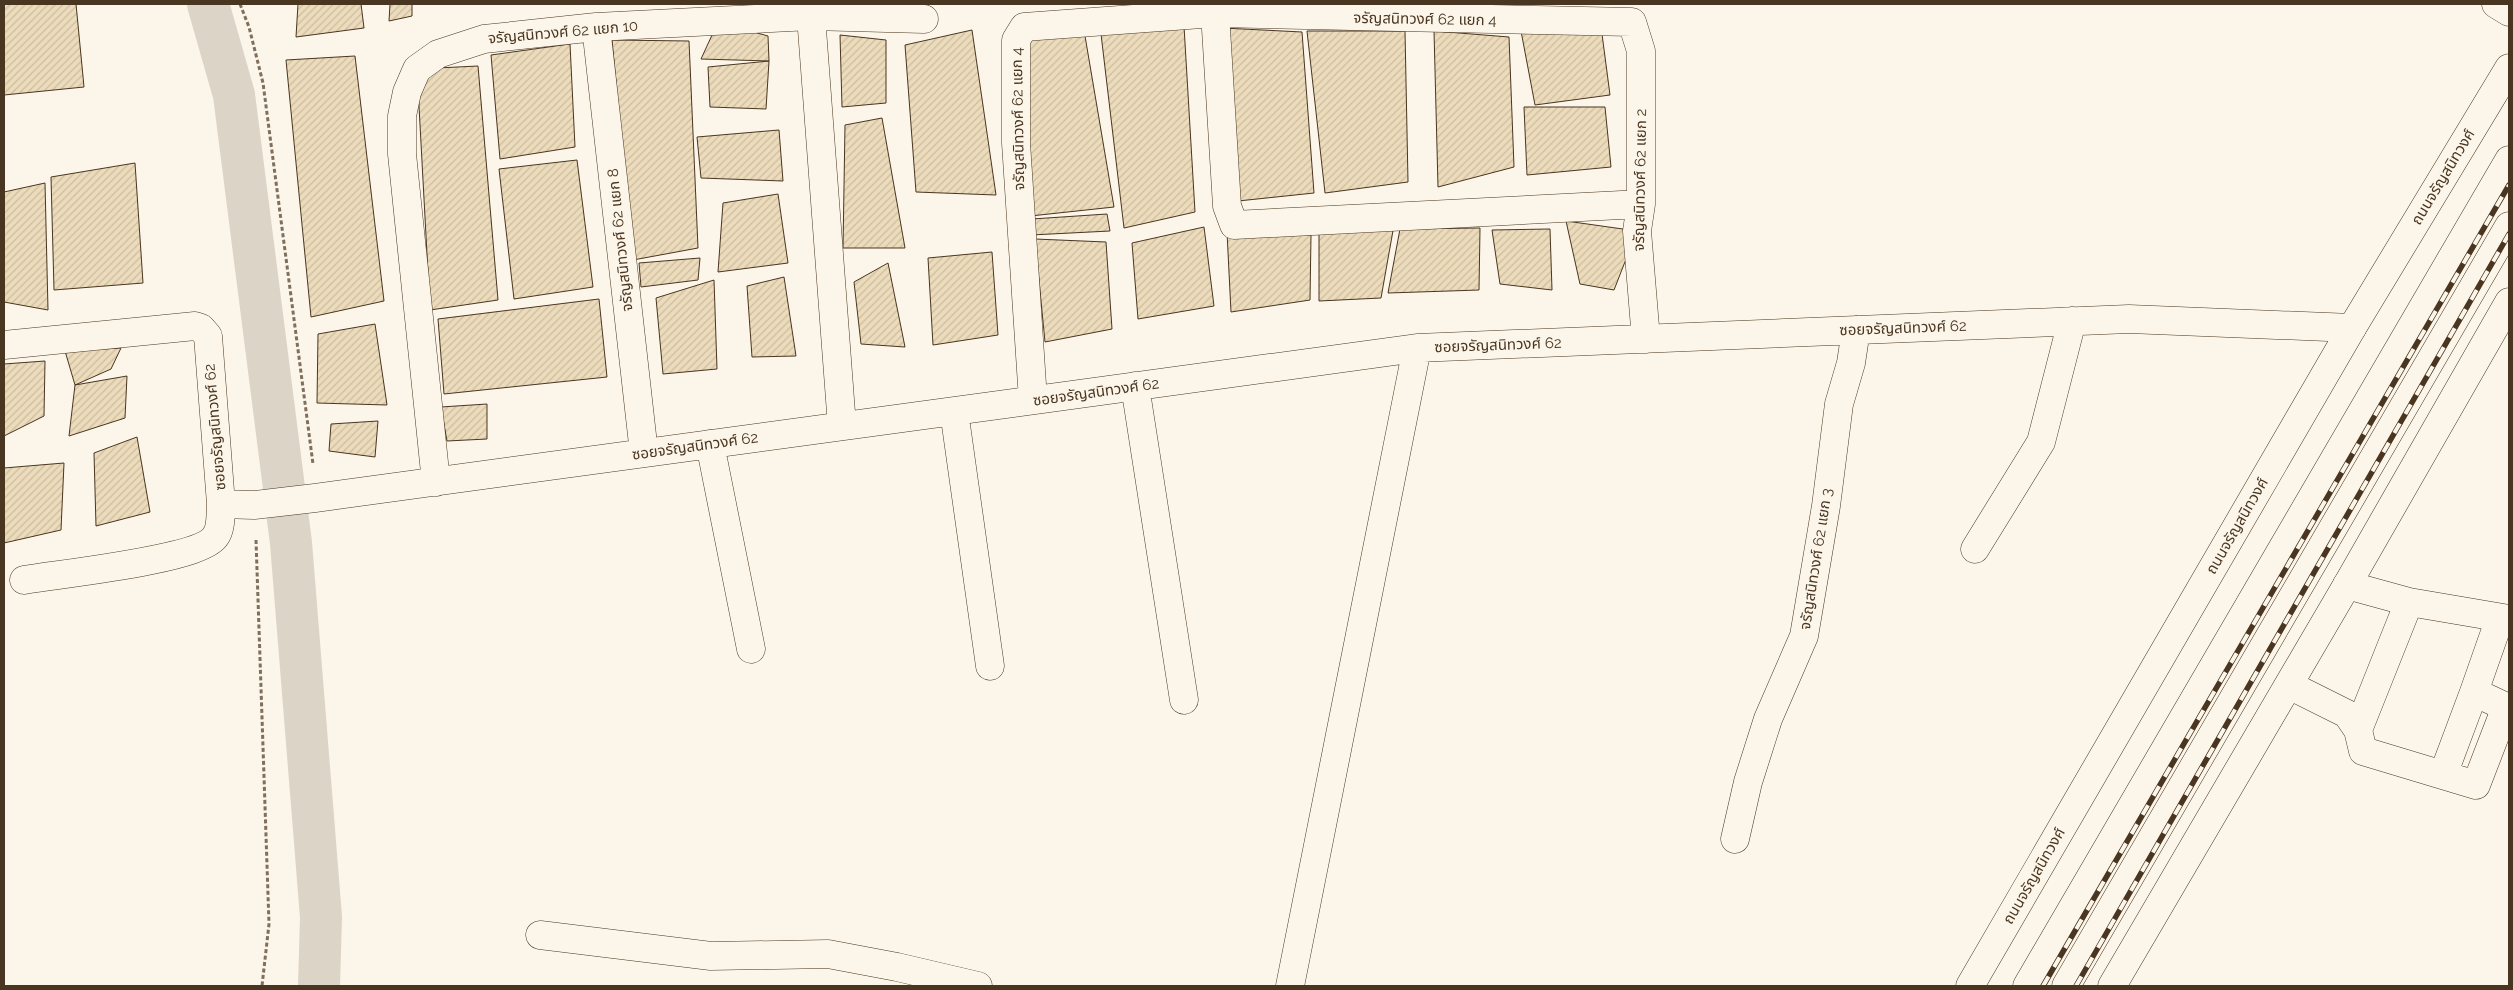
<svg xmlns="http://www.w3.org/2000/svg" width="2513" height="990" font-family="Raleway,'Noto Sans Thai',sans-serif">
  <defs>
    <pattern id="building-hatch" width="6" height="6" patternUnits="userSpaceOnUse" patternTransform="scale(1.25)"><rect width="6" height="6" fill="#ecdcbc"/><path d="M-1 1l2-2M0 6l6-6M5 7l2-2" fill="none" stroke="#ccbda1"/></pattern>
  </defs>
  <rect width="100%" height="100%" fill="#fbf6e9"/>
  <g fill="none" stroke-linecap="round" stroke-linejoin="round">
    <!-- canal -->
    <path stroke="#dcd4c6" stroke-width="42" d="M208,4L234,95L291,543L321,917L319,986"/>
  </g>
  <!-- building -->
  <path fill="url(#building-hatch)" stroke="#4a3520" d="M4,4H76L84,87L4,95Z
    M298,4H361L364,28L296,37Z
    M390,4H412V16L389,21Z
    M718,22L768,36L769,61L701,59Z
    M1184,26L1195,212L1124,228L1101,34Z
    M1024,27L1085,36L1114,207L1021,217Z
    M1223,28L1302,32L1314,193L1238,201Z
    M972,30L996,195L916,192L905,45Z
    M1307,31H1405L1408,182L1325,193Z
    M1434,31L1509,37L1514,167L1438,187Z
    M1521,31L1602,34L1610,95L1535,105Z
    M840,35L886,40V103L842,107Z
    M612,40L689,41L698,248L633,260Z
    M570,44L575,147L500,159L491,55Z
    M355,56L384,301L311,317L286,60Z
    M769,61L766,109L710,107L708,67Z
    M478,66L498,300L430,310L417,69Z
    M1524,107H1605L1611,167L1527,175Z
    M882,118L905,248H843L845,125Z
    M779,130L783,181L701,178L697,137Z
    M577,160L593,287L514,299L499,169Z
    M135,163L143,283L54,290L51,177Z
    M45,183L48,310L4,302V192Z
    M778,194L788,263L718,272L723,203Z
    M1107,214L1110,231L1031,235L1032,219Z
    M1566,221L1637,231L1614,290L1580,284Z
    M1394,225L1381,298L1319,301V234Z
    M1204,227L1214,306L1138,319L1132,243Z
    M1480,228L1479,290L1388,293L1400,229Z
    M1550,229L1552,290L1500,284L1492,230Z
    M1227,232L1311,235L1310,300L1231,312Z
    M1035,239L1106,242L1112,329L1045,342Z
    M992,252L998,335L933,345L928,258Z
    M700,258L698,280L641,287L639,263Z
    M888,263L905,347L861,344L854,282Z
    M784,277L796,356L752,357L747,286Z
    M714,280L717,369L663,374L656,298Z
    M599,299L607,377L444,394L438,319Z
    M375,324L387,405L317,403L318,334Z
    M121,348L111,369L75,385L65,351Z
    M45,361L44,416L4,436V364Z
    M127,376L125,418L69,436L75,385Z
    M487,404V439L447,441L441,407Z
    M378,421L375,457L329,451L331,424Z
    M137,437L150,512L96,526L94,453Z
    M64,463L61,530L4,543V468Z"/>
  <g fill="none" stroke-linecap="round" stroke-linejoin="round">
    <defs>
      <path id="minor" d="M2496,4L2509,12
        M1215,13L1227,206L1234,225L1641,204
        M811,16L842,426
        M596,27L644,453
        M4,345L195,326L201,328L208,336L221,504C220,514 222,528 215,537C198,560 58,574 24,580
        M1135,386L1184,700
        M1033,400L1016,143V40L1024,27L1215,13L1632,22L1641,51V204L1637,231L1646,339
        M954,411L990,666
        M710,444L751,649
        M436,482L402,154V116L407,92L417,69L438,54L484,39L596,27L811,16L924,19
        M221,504L254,505L315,498L1417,348L2129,319L2352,328
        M1975,549L2041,442L2072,321
        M2347,585L2409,602L2509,619
        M2289,685L2347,714L2358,730L2363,751L2476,785L2506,707L2474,692L2500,618
        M2358,730L2409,602
        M2443,775L2474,692
        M1735,839L1748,782L1768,719L1804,636L1826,506L1839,404L1851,363L1856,330
        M540,935L711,956L828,954L897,967L978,986
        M1290,986L1417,348"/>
      <path id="major" d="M1970,986L2352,328L2509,68
        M2027,986L2509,160
        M2066,986L2509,226
        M2112,986L2347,585L2509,302"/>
    </defs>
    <!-- minor casing -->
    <use href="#minor" stroke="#4a3520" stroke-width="29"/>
    <!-- major casing -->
    <use href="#major" stroke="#4a3520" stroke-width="29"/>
    <!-- path -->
    <path stroke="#7f6f5c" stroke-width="3" stroke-dasharray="4 2.5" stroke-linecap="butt" d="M240,4L249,27L263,83L313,464
      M256,540L269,924L262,986"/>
    <!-- minor -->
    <use href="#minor" stroke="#fbf6e9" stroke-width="28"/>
    <!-- major -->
    <use href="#major" stroke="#fbf6e9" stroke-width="28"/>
    <defs>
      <path id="rail" d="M2043,986L2509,185
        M2076,986L2509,234"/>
    </defs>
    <!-- rail casing -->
    <use href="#rail" stroke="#4a3520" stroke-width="5.5"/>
    <!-- rail -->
    <use href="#rail" stroke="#fbf6e9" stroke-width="4" stroke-dasharray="11" stroke-linecap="butt"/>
  </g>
  <g text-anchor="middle" stroke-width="4" stroke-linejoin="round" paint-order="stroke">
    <!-- street labels -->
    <g font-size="15" fill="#4a3520" stroke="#fbf6e9">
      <text transform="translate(1425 19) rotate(1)" y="5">จรัญสนิทวงศ์ 62 แยก 4</text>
      <text transform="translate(563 32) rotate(-5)" y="5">จรัญสนิทวงศ์ 62 แยก 10</text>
      <text transform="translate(1018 119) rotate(-91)" y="5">จรัญสนิทวงศ์ 62 แยก 4</text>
      <text transform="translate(2443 177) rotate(-59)" y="5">ถนนจรัญสนิทวงศ์</text>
      <text transform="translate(1640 180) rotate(-89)" y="5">จรัญสนิทวงศ์ 62 แยก 2</text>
      <text transform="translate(620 240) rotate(-96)" y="5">จรัญสนิทวงศ์ 62 แยก 8</text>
      <text transform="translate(1903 328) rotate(-2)" y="5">ซอยจรัญสนิทวงศ์ 62</text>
      <text transform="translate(1498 345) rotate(-2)" y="5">ซอยจรัญสนิทวงศ์ 62</text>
      <text transform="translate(1096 392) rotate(-8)" y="5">ซอยจรัญสนิทวงศ์ 62</text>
      <text transform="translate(215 427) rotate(-95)" y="5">ซอยจรัญสนิทวงศ์ 62</text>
      <text transform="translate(695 446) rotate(-8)" y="5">ซอยจรัญสนิทวงศ์ 62</text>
      <text transform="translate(2237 526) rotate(-60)" y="5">ถนนจรัญสนิทวงศ์</text>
      <text transform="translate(1816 559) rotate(-81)" y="5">จรัญสนิทวงศ์ 62 แยก 3</text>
      <text transform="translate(2034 876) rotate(-60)" y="5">ถนนจรัญสนิทวงศ์</text>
    </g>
  </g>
  <!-- border -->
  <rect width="2513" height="990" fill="none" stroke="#4a3520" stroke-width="10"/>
</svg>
